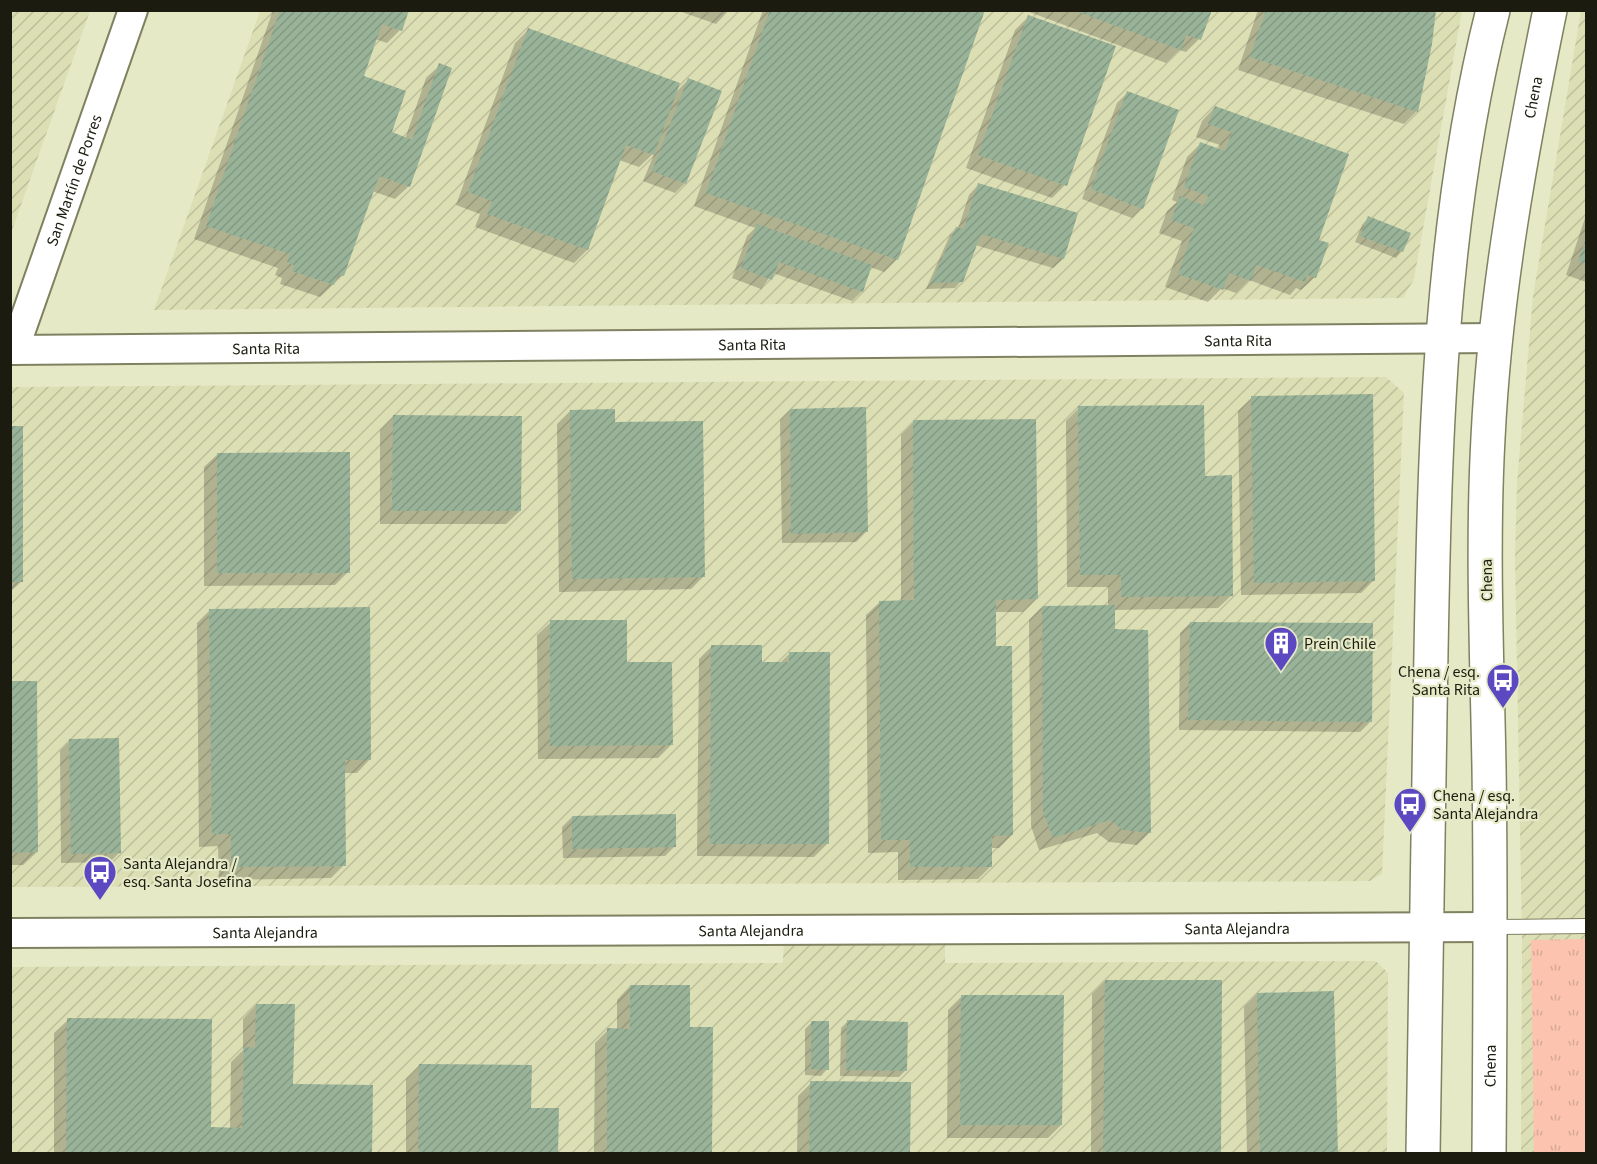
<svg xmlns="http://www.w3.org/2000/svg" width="1597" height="1164" font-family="'Source Sans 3',sans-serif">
  <defs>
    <pattern id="industrial-furrows" width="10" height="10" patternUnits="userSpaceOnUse" patternTransform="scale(1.5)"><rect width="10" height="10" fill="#dcdfb4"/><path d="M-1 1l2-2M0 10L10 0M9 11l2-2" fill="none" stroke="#bcbf9a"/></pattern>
    <pattern id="grass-tufts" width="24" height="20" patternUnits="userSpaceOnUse" patternTransform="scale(1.5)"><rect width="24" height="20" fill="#fcc4af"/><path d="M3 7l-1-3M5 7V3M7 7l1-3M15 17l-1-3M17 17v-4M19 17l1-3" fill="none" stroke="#d7a895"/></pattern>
    <pattern id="building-hatch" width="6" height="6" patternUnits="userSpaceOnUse" patternTransform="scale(1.5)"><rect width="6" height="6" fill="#99b399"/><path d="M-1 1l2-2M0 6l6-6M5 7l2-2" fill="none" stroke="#839983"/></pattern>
  </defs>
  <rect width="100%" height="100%" fill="#e6e9c6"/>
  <!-- industrial -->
  <path fill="url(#industrial-furrows)" d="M11,10L90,11L11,233L10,11Z
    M260,11H1462L1414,279L1403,298L154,310Z
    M1581,11H1586V1153L1521,1154L1522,939L1515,558L1517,483L1533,296Z
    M1386,377L1404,393L1382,874L1370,881L11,887L10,387Z
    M784,931L945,932V963L1376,961L1388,973L1387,1153H11L10,967L783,963Z"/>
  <!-- grass -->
  <path fill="url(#grass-tufts)" d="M1586,939V1153H1534L1531,940Z"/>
  <!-- shadow -->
  <path fill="#0003" d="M273,10H407L400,30L387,43L375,39L362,77L390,133L405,139L426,78L440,65L409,186L395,199L372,191L342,276L320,297L280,284L282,278L275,275L278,268L194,239Z
    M676,10H729L716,24Z
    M763,10H984L897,259L884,272L870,267L862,291L852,301L773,273L761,289L732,278L747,236L755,228L694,206Z
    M1024,10H1210L1199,39L1186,52L1179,50L1166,63Z
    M1258,10H1435L1417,111L1404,124L1238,70Z
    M1028,17L1065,185L1052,198L966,168L1015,30Z
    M528,30L674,94L689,79L685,183L675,193L643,181L655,152L639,167L619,160L587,250L574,263L475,227L480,214L456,205L515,43Z
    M1127,93L1142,208L1132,218L1082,199L1117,103Z
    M1215,107L1317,241L1315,277L1301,290L1296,288L1290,295L1249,280L1236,293L1222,288L1208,302L1165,287L1182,241L1159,233L1167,211L1177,202L1172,200L1187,157L1200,144L1218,150L1220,145L1196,137L1202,121Z
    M978,185L1063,259L1053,268L975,245L961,281L955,288L926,289L950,235L958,229L969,195Z
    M1586,215V282L1566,275Z
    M1368,218L1402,251L1396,258L1355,242L1362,225Z
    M1252,398L1374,580L1361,593L1241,595L1238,411Z
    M1079,408L1203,477L1232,595L1218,608L1114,610L1113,630L1150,832L1137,845L1109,842L1097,833L1039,850L1031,826L1029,620L1042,607L1108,606V587H1067L1066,421Z
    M790,410L866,532L856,542L782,543L780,420Z
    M570,411L614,424L704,576L691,589L559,592L557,424Z
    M393,417L520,511L506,524H380V430Z
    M914,422L1036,599L1023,612H994L995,648L1012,835L999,848H991V866L978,879L898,880V852L868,853L866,615L880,602H901V435Z
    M10,427L22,581L10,592Z
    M218,454L348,572L335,585L204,586V467Z
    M210,610L370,759L357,773H343L344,865L331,878L219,880L218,846L199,847L197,623Z
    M551,622L626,664L671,745L658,758L538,759L537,635Z
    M1190,623L1370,722L1360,732L1179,730L1180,633Z
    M712,646L761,664H779L790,653L827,844L814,857L697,856L699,659Z
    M10,682L37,852L23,865H10Z
    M70,741L120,852L110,862L61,863L60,751Z
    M572,817L675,846L665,856L563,858L562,827Z
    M1105,981L1219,1154H1091L1092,994Z
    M630,986L689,1029L711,1154H594L595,1043L608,1030H617V1000Z
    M1257,994L1336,1154H1247L1244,1007Z
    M962,996L1061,1125L1048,1138H947L948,1010Z
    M256,1005L292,1085L371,1154H54V1033L68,1020L210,1129H230L231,1062L243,1050V1019Z
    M812,1022L827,1069L821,1076L805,1075V1029Z
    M847,1022L905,1071L899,1077L840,1076L841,1028Z
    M419,1066L530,1110L557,1154H406V1079Z
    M811,1083L909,1154H797L798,1096Z"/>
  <!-- building -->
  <path fill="url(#building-hatch)" d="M280,10H409L402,31L382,24L364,76L406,91L392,132L412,140L439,63L452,68L410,187L379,176L344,276L338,275L334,285L292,271L294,265L287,262L290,254L206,226Z
    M770,10H985L898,260L706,193Z
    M1073,10H1212L1201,40L1186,35L1181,50Z
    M1266,10H1436L1432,44L1418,112L1250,57Z
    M1028,15L1116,46L1067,186L978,155Z
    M528,28L680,83L654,155L626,145L588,250L487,214L492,201L468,192Z
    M688,78L722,91L686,184L652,171Z
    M1127,91L1179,110L1143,209L1091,189Z
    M1215,106L1349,154L1319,240L1329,243L1316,278L1307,275L1305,282L1256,265L1251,281L1229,273L1223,290L1178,274L1194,228L1171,220L1180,196L1205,206L1208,196L1184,187L1200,142L1225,151L1232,132L1208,124Z
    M978,183L1078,213L1064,259L981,234L963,282L931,283L956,227L964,229Z
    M1368,216L1411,233L1403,252L1360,236Z
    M757,224L872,265L863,292L779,262L772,280L741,268Z
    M1586,238V264L1578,261Z
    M1373,394L1375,581L1254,583L1251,396Z
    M1204,405L1205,476L1232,475L1233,596L1121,597V575H1080L1078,406Z
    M866,407L868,532L791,534L790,409Z
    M615,409V422L703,421L705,577L572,579L570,410Z
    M393,415L522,416L521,511H392Z
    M1036,419L1038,599L996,600V646H1012L1013,835L992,836V867H910V840H881L879,601L914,600L913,420Z
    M10,426H23V582H10Z
    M350,452V573H217V453Z
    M1115,605V629L1148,630L1151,833L1123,830L1110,820L1053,838L1043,812L1042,606Z
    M370,607L371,760H345L346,866L231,867V834H212L209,609Z
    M550,620H627V662H672L673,745L550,746Z
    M1190,622L1373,623L1372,722L1188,720Z
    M711,645H762V662H789V652H830L829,844H710Z
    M10,681H37L38,852L10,853Z
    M119,738L121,853L71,854L69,739Z
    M676,814V847L572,849V816Z
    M1105,980H1222L1221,1154H1103Z
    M630,985H690V1027H713L712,1154H607V1028L630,1029Z
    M1334,991L1338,1154H1260L1257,993Z
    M961,995H1064L1062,1125H960Z
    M256,1004H295L293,1084L373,1085L372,1154H66L67,1018L212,1019L211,1127L242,1128L244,1047L255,1048Z
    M847,1020L908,1022L907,1071L846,1070Z
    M811,1021H829V1070L811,1069Z
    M419,1064L532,1065L531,1108H559L558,1154H418Z
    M810,1081L911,1082L910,1154H809Z"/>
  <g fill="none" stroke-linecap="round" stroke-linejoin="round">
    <defs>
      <path id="service" d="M1491,927L1586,926"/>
      <g id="minor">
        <path id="s1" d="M10,350L1496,338"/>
        <path id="s2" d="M14,350L133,10"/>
        <path id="s3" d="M10,933L1491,927"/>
      </g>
      <g id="tertiary">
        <path d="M1423,1154C1426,986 1428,819 1431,652C1435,437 1440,220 1493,10"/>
        <path id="s4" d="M1489,1154C1490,1025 1491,896 1489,767C1487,658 1482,548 1488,438C1495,294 1521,151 1550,10"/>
      </g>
    </defs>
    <!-- service casing -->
    <use href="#service" stroke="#7f8161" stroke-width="16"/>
    <!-- minor casing -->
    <use href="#minor" stroke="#7f8161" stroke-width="32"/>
    <!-- tertiary casing -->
    <use href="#tertiary" stroke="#7f8161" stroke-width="36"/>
    <!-- service -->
    <use href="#service" stroke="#fff" stroke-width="14"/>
    <!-- minor -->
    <use href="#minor" stroke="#fff" stroke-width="28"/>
    <!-- tertiary -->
    <use href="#tertiary" stroke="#fff" stroke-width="33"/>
  </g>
  <!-- icons -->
  <defs>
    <symbol id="building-pin" viewBox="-11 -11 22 30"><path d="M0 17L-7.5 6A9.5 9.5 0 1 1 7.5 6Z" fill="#5c49c1" stroke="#e6e9c6"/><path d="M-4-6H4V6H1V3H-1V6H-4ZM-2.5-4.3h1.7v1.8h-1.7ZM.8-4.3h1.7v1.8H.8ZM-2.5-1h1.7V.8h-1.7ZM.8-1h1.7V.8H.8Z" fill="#fff"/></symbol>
    <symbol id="bus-pin" viewBox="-11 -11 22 30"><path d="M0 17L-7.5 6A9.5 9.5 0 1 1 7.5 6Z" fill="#5c49c1" stroke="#e6e9c6"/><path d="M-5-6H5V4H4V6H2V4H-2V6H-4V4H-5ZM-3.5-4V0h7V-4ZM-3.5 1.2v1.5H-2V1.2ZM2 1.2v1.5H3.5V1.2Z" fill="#fff"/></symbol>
  </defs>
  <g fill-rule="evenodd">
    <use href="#building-pin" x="1262" y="624" width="38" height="52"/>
    <use href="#bus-pin" x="1484" y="661" width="38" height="52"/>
    <use href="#bus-pin" x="1391" y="785" width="38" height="52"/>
    <use href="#bus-pin" x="81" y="853" width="38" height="52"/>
  </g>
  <g text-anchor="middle" stroke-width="4.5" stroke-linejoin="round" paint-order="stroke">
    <!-- street labels -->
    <g font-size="16" fill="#1b1b0f" stroke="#e6e9c6">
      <text dy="6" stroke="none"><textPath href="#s4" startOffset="1060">Chena</textPath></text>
      <text dy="6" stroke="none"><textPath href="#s2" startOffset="180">San Martín de Porres</textPath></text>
      <text dy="6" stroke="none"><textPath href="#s1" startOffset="1228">Santa Rita</textPath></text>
      <text dy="6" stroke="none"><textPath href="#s1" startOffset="742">Santa Rita</textPath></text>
      <text dy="6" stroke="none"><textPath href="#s1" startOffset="256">Santa Rita</textPath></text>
      <text transform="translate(1486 580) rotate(-91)" y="6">Chena</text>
      <text dy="6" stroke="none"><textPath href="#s3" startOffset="1227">Santa Alejandra</textPath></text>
      <text dy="6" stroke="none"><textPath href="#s3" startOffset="741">Santa Alejandra</textPath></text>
      <text dy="6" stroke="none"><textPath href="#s3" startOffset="255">Santa Alejandra</textPath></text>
      <text dy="6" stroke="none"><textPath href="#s4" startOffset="88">Chena</textPath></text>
    </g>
    <!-- poi labels -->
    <g font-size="16" fill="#1b1b0f" stroke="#e6e9c6" text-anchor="start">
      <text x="1304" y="649">Prein Chile</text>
      <text x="1480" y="677" text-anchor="end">Chena / esq.<tspan x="1480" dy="18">Santa Rita</tspan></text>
      <text x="1433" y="801">Chena / esq.<tspan x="1433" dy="18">Santa Alejandra</tspan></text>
      <text x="123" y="869">Santa Alejandra /<tspan x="123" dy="18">esq. Santa Josefina</tspan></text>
    </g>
  </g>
  <!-- border -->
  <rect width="1597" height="1164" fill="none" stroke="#1b1b0f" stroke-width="24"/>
</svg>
